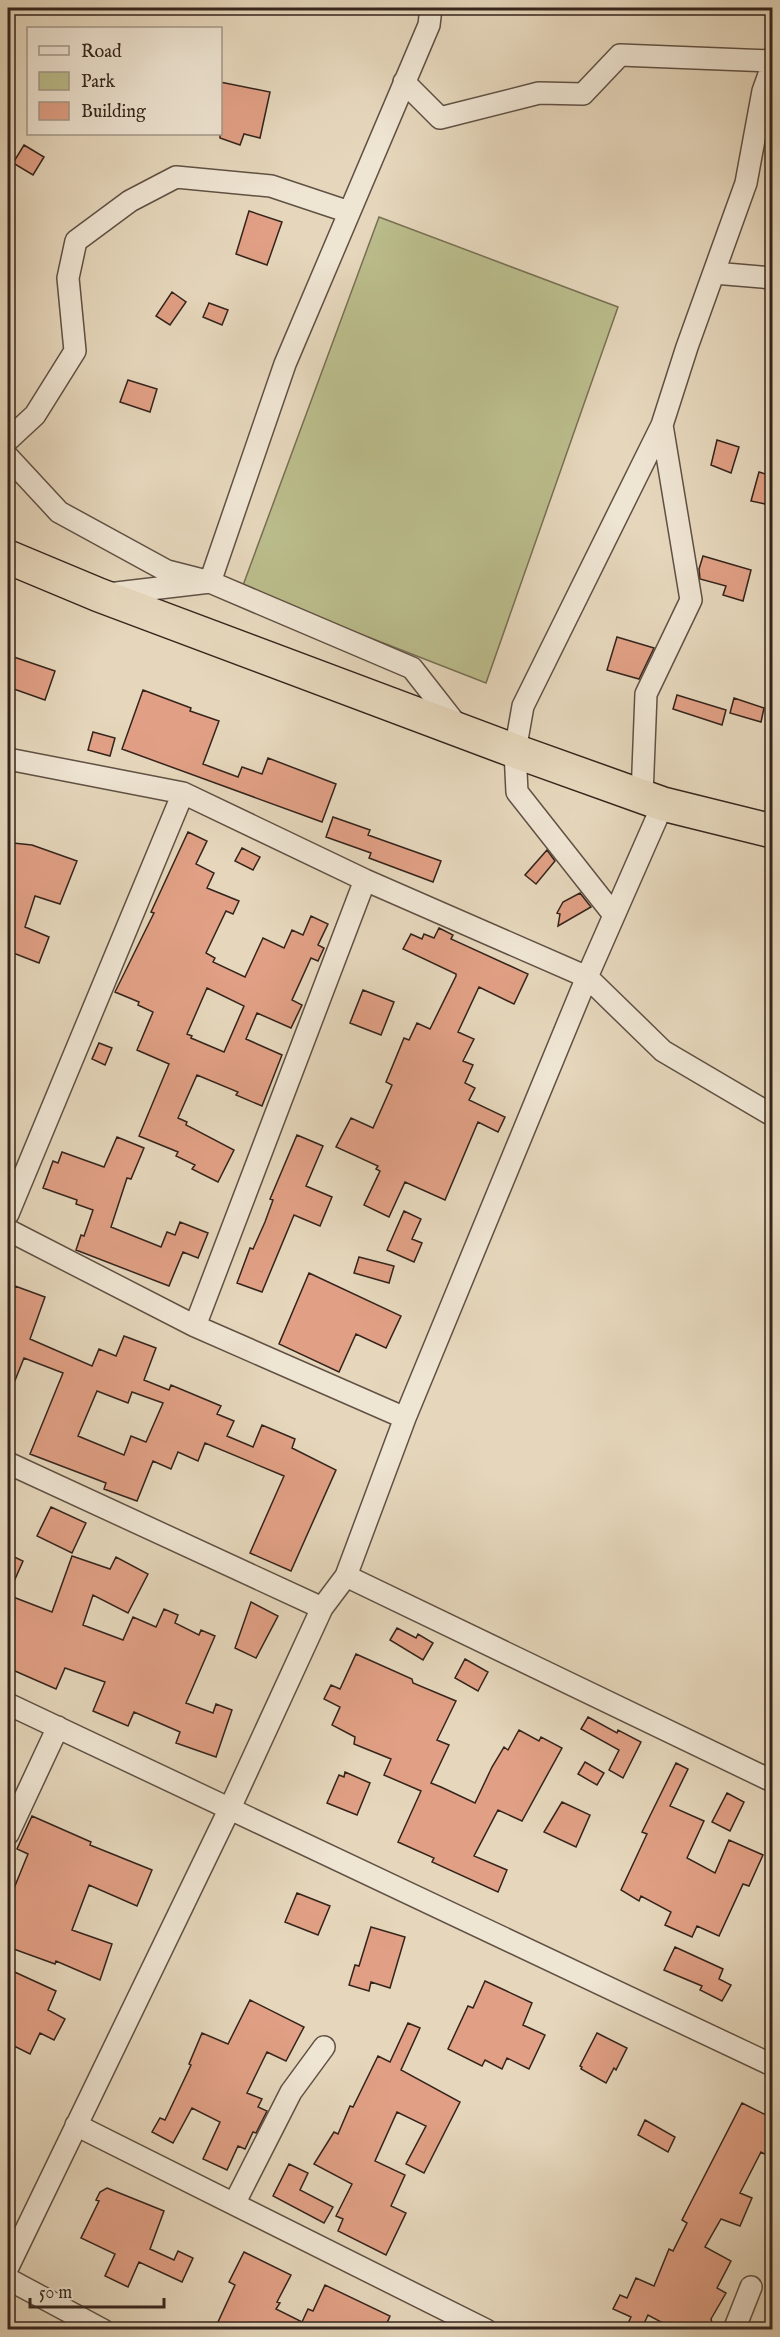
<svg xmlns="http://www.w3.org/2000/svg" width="780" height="2337" font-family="'IM FELL English',serif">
  <rect width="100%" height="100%" fill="#e6d7bc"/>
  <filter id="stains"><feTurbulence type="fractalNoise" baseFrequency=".00333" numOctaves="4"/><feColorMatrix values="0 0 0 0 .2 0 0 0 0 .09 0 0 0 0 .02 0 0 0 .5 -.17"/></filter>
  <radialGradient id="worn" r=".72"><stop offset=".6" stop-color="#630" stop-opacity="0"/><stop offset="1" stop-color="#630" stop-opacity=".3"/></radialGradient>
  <!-- green -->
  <path fill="#bbbd8c" stroke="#787054" stroke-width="1.5" d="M379,217L618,307L486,683L242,588Z"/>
  <!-- building -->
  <path fill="#e1a085" stroke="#34241c" stroke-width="1.5" fill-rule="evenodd" d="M220,82L270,92L260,138L244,134L240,145L220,138Z
    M24,145L44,157L33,175L13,163Z
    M249,211L282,222L267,265L236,254Z
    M172,292L186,302L170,325L156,316Z
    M209,303L228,310L222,325L203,317Z
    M128,380L157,389L150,412L120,402Z
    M717,440L739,447L731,473L711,465Z
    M759,472L772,476L765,504L751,501Z
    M703,556L751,570L743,601L723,595L726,586L700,579L699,569Z
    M617,637L654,648L639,679L607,670Z
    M8,655L55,671L45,700L8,687Z
    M143,690L191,708L190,711L219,721L203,764L238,777L242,767L262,774L268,758L336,784L322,822L122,749Z
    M677,695L726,710L722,725L673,709Z
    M734,698L764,708L761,722L730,713Z
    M93,732L115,738L110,756L88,750Z
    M333,817L370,830L368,835L441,861L433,882L369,858L371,853L326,837Z
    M188,832L207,841L196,864L214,873L207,888L239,901L233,914L226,911L206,953L215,958L213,962L245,977L263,938L284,948L292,930L303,935L311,916L328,924L318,945L324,948L318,961L311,958L292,1000L302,1005L291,1028L257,1013L246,1039L282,1055L262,1106L236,1095L238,1092L197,1075L178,1118L187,1122L186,1125L234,1150L218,1182L192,1169L195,1165L176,1156L178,1152L139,1136L169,1064L137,1050L153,1012L138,1005L139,1002L115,992L154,913L151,912ZM207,988L244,1006L224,1052L191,1038L192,1036L187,1034Z
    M13,843L32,845L77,861L60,904L35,896L25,927L49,937L39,963L8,951V861Z
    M242,848L260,857L253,870L235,861Z
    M547,850L555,861L536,884L525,875Z
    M580,893L591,907L558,926L560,914L557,913L563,902Z
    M439,928L453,935L451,939L528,974L514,1004L479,987L458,1032L474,1039L463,1061L473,1065L465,1083L475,1088L469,1100L505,1117L498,1132L478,1122L445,1200L405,1182L389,1217L364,1205L380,1171L376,1169L378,1166L336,1147L351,1118L373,1128L392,1085L386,1082L404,1038L409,1040L417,1023L430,1029L456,976V974L403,949L411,934L422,939L424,934L434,938Z
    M363,990L394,1002L381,1035L350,1023Z
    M99,1043L112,1048L105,1065L92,1059Z
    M297,1135L323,1146L306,1186L332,1197L320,1226L294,1215L262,1292L237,1283L250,1248L253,1249L265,1222L273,1200L270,1199Z
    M117,1137L144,1148L131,1179L127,1178L111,1227L161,1247L167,1232L175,1235L180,1222L208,1233L198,1258L183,1252L169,1286L76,1250L81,1235L84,1236L93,1210L76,1204L77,1200L43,1188L53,1161L58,1163L62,1152L104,1167Z
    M404,1211L421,1219L412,1239L422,1243L414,1262L387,1250Z
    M359,1257L394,1266L389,1283L354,1273Z
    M309,1273L401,1316L386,1348L356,1334L339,1372L279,1344Z
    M15,1286L45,1297L30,1339L92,1366L99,1349L116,1356L124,1336L156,1348L144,1380L169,1390L171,1385L221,1406L217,1414L234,1421L227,1436L253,1447L262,1425L295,1439L292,1448L336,1470L291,1571L250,1553L284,1476L205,1443L198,1461L178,1452L171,1469L153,1461L137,1501L104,1489L106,1483L30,1454L63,1373L24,1358L8,1398V1305ZM97,1391L128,1403L132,1392L163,1403L146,1442L131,1436L124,1455L78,1436Z
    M51,1507L86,1523L72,1553L37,1536Z
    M8,1554L23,1561L8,1595L52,1612L72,1556L110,1569L116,1557L148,1574L128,1613L93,1595L83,1625L123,1640L133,1617L156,1627L164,1609L178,1615L175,1623L199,1635L201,1630L215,1636L186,1703L213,1713L216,1704L232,1710L216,1757L176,1743L180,1732L134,1712L128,1726L93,1711L105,1682L65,1668L56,1689L8,1668Z
    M251,1602L278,1616L256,1658L235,1648Z
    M397,1628L416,1638L418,1634L433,1643L423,1660L390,1640Z
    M356,1654L412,1679L413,1683L456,1701L437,1740L449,1745L431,1783L441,1787L475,1803L492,1767L504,1747L508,1750L519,1730L539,1741L541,1737L562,1748L522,1821L498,1810L474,1856L507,1870L498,1892L432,1862L434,1858L398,1842L421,1791L384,1775L391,1759L354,1744L355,1737L332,1725L340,1707L324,1699L331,1685L340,1689Z
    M465,1659L488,1672L478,1691L455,1678Z
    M588,1717L617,1733L618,1730L641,1742L623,1778L609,1770L619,1750L581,1729Z
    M585,1762L604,1773L597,1785L578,1774Z
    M676,1763L688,1769L670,1806L704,1821L687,1858L715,1873L729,1840L763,1855L749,1886L743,1884L719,1936L697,1926L692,1937L665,1925L671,1912L641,1896L639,1901L621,1890L647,1834L642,1832Z
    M345,1772L370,1783L357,1815L327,1803L339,1775L344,1777Z
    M727,1793L744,1802L730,1831L712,1822Z
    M562,1802L590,1815L576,1847L544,1832Z
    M32,1816L91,1842L90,1845L152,1870L137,1906L89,1885L72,1930L112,1944L100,1980L56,1961L55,1964L8,1947V1903L28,1854L17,1849Z
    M297,1893L330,1906L318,1935L285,1922Z
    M371,1927L405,1937L390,1988L371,1982L369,1991L349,1985L355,1965L359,1966Z
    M675,1947L723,1969L719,1979L731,1985L722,2001L700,1990L702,1986L664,1970Z
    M8,1969L56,1991L48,2010L65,2019L54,2040L40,2033L30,2054L8,2043Z
    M485,1981L532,2003L523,2025L545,2035L529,2069L507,2058L502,2069L485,2060L482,2066L448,2049L468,2006L473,2008Z
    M250,2000L304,2027L286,2061L267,2052L247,2093L262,2099L258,2107L267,2111L256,2133L253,2132L245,2149L238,2146L227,2170L203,2159L220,2122L192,2108L173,2143L152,2132L160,2118L165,2120L191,2065L189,2064L202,2033L228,2044Z
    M408,2023L420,2028L401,2070L460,2102L424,2173L406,2164L426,2126L397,2112L375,2161L405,2175L391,2206L406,2213L386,2255L338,2231L343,2219L336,2216L352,2184L314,2164L334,2132L338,2134L350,2106L353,2107L378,2056L390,2062Z
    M597,2033L627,2048L616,2070L614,2068L606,2083L581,2069L582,2067L580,2066Z
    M742,2103L772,2118V2158L761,2152L740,2193L752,2198L740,2226L721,2219L705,2247L731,2261L717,2288L726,2293L711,2319L714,2330H676L648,2315L641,2330H625L631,2317L613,2309L620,2295L627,2298L636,2278L654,2286L669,2249L673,2251L687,2223L682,2220L689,2206Z
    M645,2120L675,2137L668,2152L638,2135Z
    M289,2164L308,2173L300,2190L333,2207L324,2223L273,2196Z
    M107,2188L164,2211L150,2249L174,2260L178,2251L193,2258L182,2282L139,2262L128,2287L105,2276L115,2254L81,2238L99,2201L96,2200L100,2192Z
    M244,2252L291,2275L277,2302L280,2303L276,2309L302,2322L308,2309L313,2311L325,2285L390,2316L384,2330H234L218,2322L235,2285L229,2282Z"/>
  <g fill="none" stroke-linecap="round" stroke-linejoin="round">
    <defs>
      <path id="minor" d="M404,82L440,118L539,93L583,94L620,55L772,61
        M714,273L772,278
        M8,440L35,415L75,351L68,278L76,241L130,201L176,177L271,186L349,212
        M8,457L59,512L167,571L210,582L412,668L459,728
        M108,594L210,582L285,364L429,25L431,8
        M8,759L183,793L365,880L587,977L663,1051L772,1115
        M642,796L646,694L691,600L662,425L687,347L746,183L763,91L772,66
        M614,915L517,792L515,751L523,706L662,425
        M8,1214L183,793
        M8,1230L195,1326L405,1418
        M195,1326L365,880
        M8,1463L322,1608
        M346,1576L772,1781
        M8,1704L772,2065
        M8,1834L58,1727
        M76,2125L486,2330
        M234,2204L291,2092L324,2047
        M8,2267L230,1808L322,1608L346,1576L405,1418L587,977L663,804
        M8,2279L103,2330
        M734,2330L751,2287"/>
      <path id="trunk" d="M8,557L99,595L515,751L663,804L772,831"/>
    </defs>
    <!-- minor casing -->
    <use href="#minor" stroke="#605144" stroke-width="24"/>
    <!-- trunk casing -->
    <use href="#trunk" stroke="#34241c" stroke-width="36"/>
    <!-- minor -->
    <use href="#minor" stroke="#efe5d3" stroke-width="21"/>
    <!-- trunk -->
    <use href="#trunk" stroke="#e6d7bc" stroke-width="33"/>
  </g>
  <!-- margin -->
  <rect width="780" height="2337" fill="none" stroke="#e6d7bc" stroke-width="30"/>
  <rect x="9" y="9" width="762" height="2319" fill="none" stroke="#34241c" stroke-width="3"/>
  <rect x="15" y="15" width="750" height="2307" fill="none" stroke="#34241c" stroke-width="1.5"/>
  <!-- legend -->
  <rect x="27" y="27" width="195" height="108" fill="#efe5d3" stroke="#a4988a" stroke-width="1.5"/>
  <rect x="39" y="46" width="30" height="9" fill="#efe5d3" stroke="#a4988a" stroke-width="1.5"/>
  <text x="81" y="57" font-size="18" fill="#34241c">Road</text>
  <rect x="39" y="72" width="30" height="18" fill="#bbbd8c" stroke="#a4988a" stroke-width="1.5"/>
  <text x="81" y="87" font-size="18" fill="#34241c">Park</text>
  <rect x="39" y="102" width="30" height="18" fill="#e1a085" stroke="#a4988a" stroke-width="1.5"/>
  <text x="81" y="117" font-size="18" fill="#34241c">Building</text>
  <!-- scale -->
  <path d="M30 2298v9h134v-9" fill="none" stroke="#34241c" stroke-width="3"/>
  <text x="39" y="2298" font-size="18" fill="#34241c" stroke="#efe5d3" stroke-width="4.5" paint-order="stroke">50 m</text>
  <rect width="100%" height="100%" filter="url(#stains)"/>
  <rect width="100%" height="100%" fill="url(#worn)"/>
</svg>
